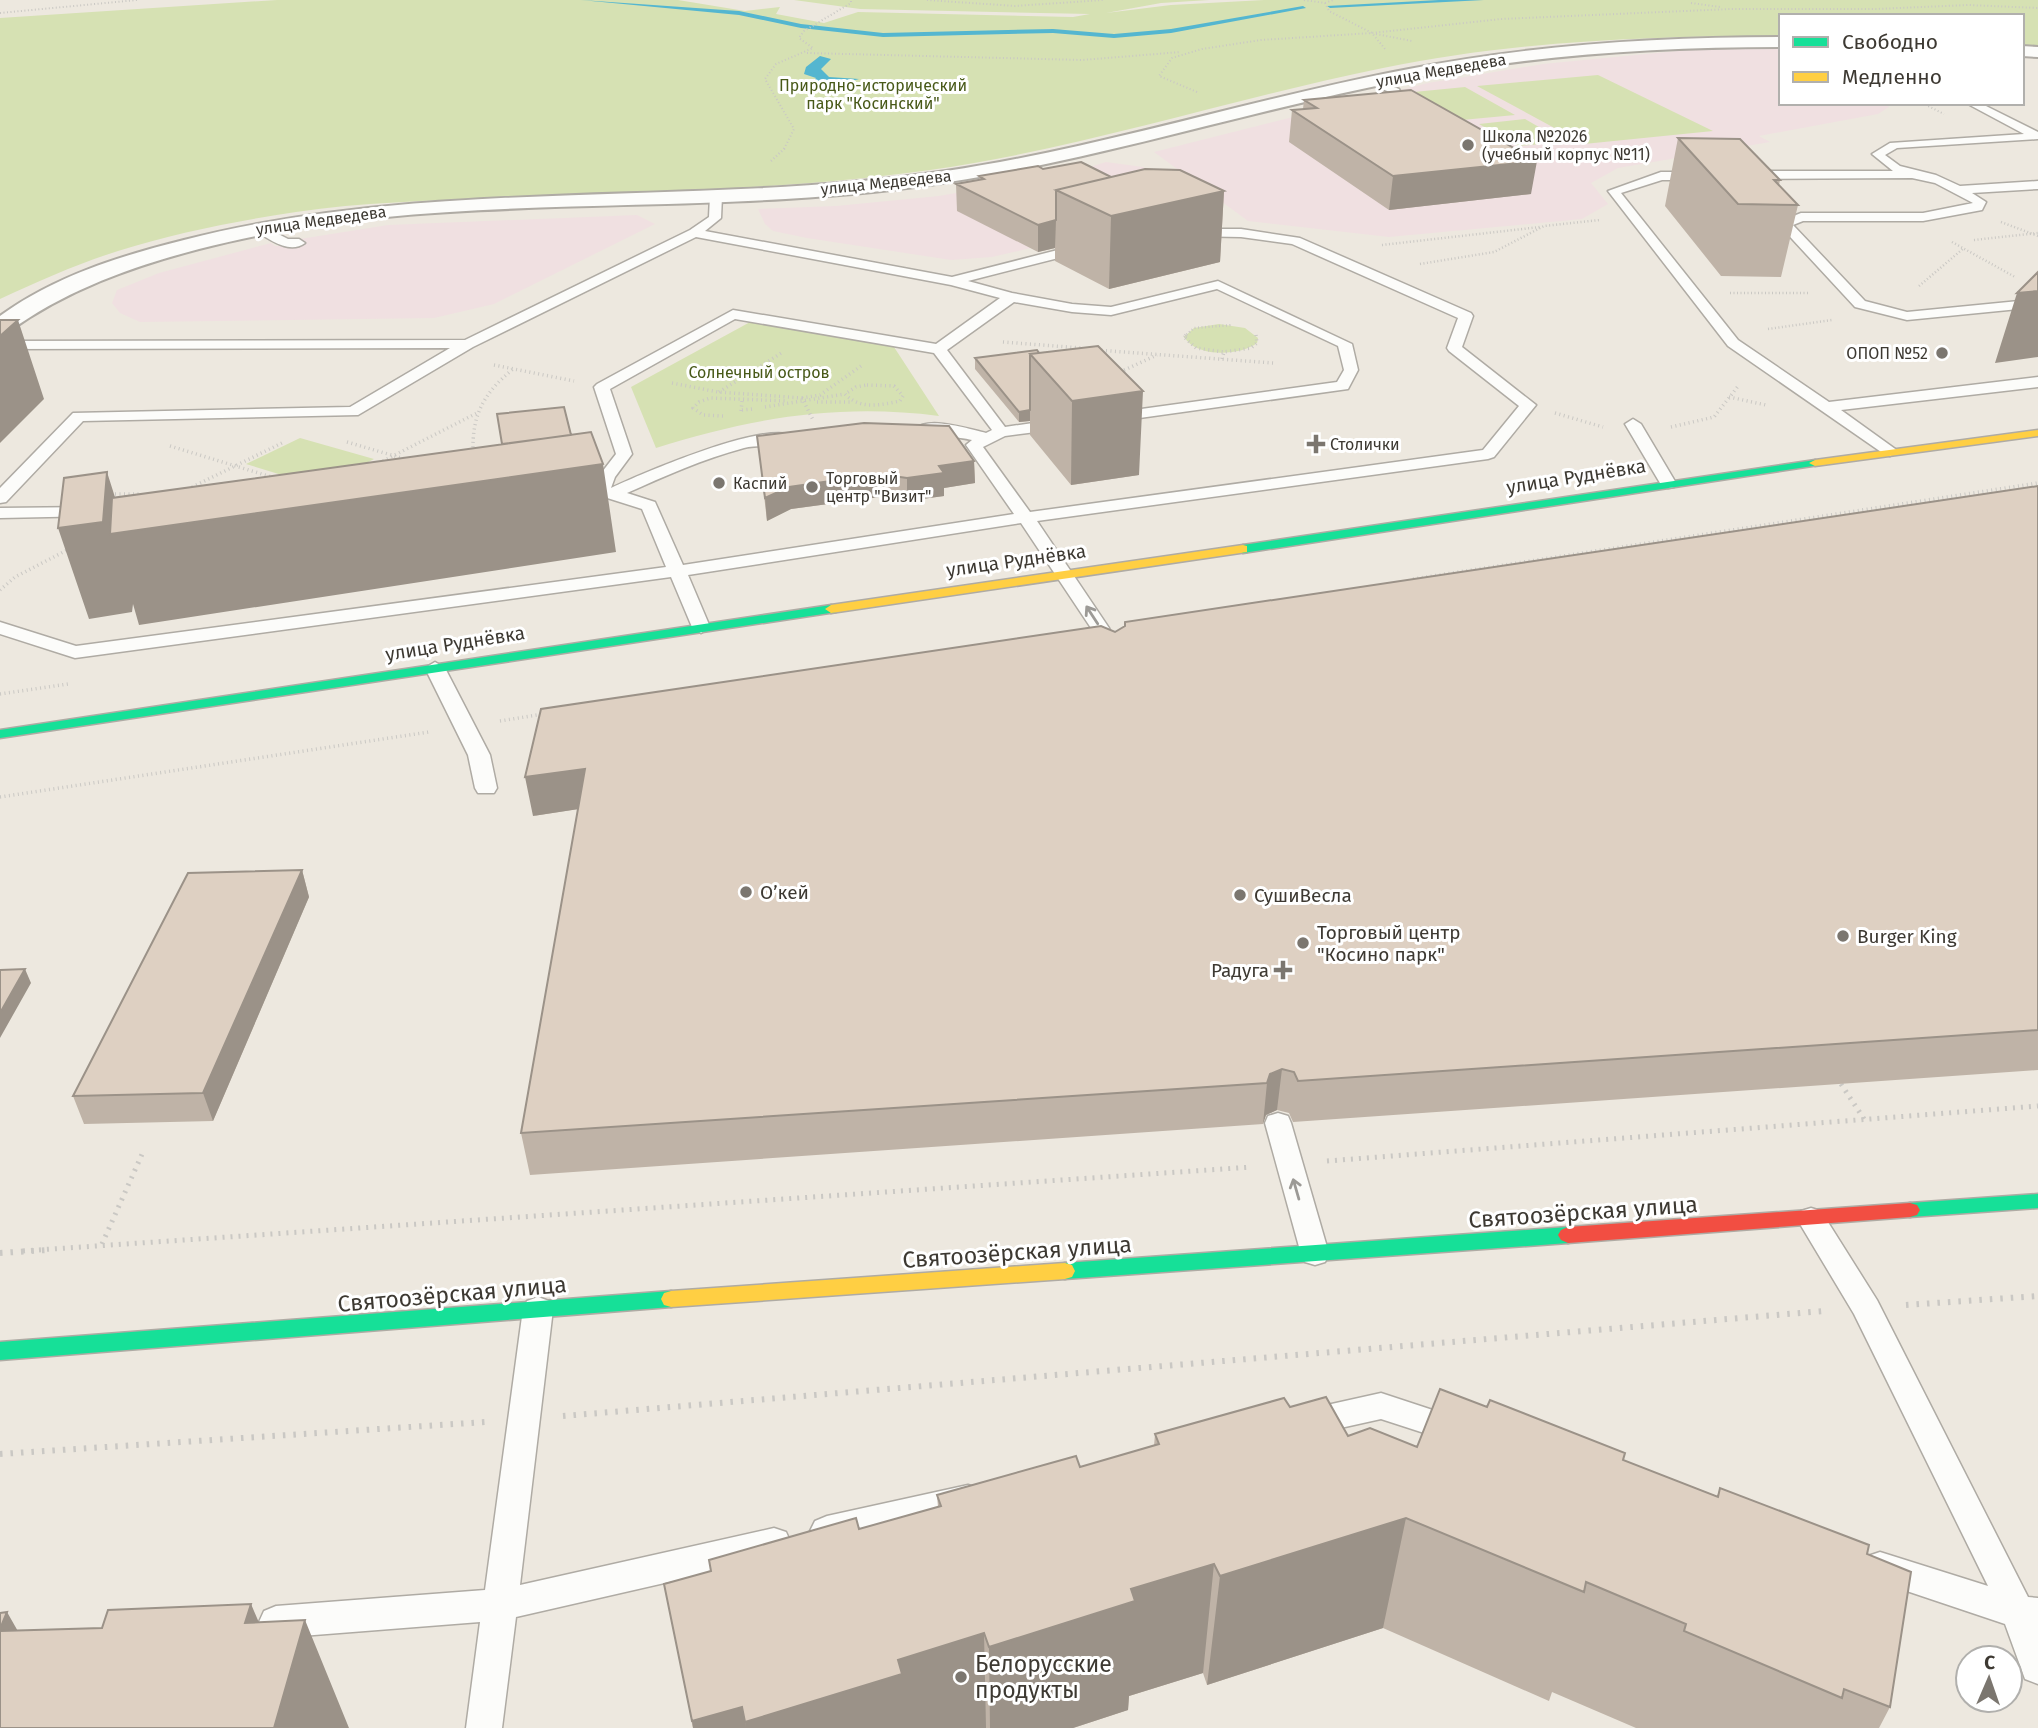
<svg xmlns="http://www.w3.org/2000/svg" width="2038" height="1728" font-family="'Fira Sans',sans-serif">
  <rect width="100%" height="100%" fill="#ede8df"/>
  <!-- education -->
  <path fill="#f0e0e1" d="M1781,48V103H1886L1889,107L1878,114L1759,136L1770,142L1618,168L1591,183L1608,204L1582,219L1389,237L1248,221L1154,152L1428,83L1543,64L1687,50Z
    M1106,162L1143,167L1155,178L1120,227L992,257L951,260L807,238L773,231L765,224L758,209L836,206L939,196L1073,172Z
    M637,215L655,224L494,304L434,318L140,322L120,313L112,303L117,290L159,273L271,243L275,246H299L300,239L388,225Z"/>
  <!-- green -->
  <path fill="#d6e1b3" d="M277,0H678L745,11L780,7L776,14L824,23L858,12L1073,17L1090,14L860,9L794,0H1209L1161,3L1106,13L1171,5L1264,0H2038V47L2022,46V16H1781V36C1648,36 1513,41 1383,68C1231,99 1084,148 930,170C787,190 640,192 495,198C429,201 361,202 296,212C236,221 175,233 118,251C77,264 39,281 0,299V18Z
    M1598,75L1713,131L1584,144L1477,86Z
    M1465,87L1515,115L1462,120L1414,92Z
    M1525,119L1565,142L1518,146L1479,124Z
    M752,321L894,347L939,416C839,403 751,418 656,448L631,387Z
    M1219,324L1245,328L1258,338L1257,343C1240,356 1197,358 1184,337L1194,328Z
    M300,438L374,459L321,487L246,464Z"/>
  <!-- water -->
  <path fill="#54b6d0" d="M820,56L831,59L821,69L829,77L859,79L816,91L808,89L816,78L804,74L806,67Z"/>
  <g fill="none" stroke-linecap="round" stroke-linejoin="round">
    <!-- stream -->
    <path fill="#54b6d0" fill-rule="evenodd" d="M581,0L739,11L801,24L883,33L1053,29L1114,34L1171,29L1303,6L1306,8L1171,33L1114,38L1053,33L883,37L801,28L739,15Z
      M1439,0H1484L1330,8L1327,6Z"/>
    <defs>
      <path id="lane" d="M1373,79L1399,89L1400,91L1395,94L1369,84L1368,82Z
        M1966,103H1980L2038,132V139L1897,148L1885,155L1900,166L1936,175L1960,186L2038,181V189L1972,193L1986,202L1982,210L1923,221H1803L1793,225L1865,301L1907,312L2038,299V307L1907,320L1855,307L1781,227V221L1801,213H1923L1973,203L1935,183L1912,178L1747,179L1741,175L1747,171H1893L1872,154L1890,143L2024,134Z
        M1661,172H1702L1708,176L1702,180H1662L1621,193L1738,340L1829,402L2038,377V387L1841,410L1898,451L1890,456L1884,454L1728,346L1608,191Z
        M716,192L722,196L721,218L705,231L952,277L1085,243L1090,244V250L968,281L1012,293L1072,304L1111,307L1218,281L1352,344L1358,370L1348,389L1111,422L1105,420L1103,417L1105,414L1337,382L1344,370L1338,346L1217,289L1111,315L1072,312L1014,302L947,350L1005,427L1060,419L1068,424L1060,429L1005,436L983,447L1030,512L1483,450L1519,406L1449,351L1447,348L1458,318L1292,244L1241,237L1187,236L1185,233L1191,229H1241L1300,238L1471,313L1473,316L1462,347L1536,405L1494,457L1488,459L1037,521L1109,628L1120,655L1110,661L1100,655L1091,628L1021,523L688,575L710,627L701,633L692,627L671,577L75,658L0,634V622L76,646L666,567L642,509L601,496L577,499L569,494L571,490L595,487L599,476L616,454L594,387L597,384L733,310L936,344L1000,298L951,285L696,237L473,347L358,415L83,421L6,502L0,503V488L73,413L350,407L450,348L0,349V341L465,340L690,230L709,217L710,196ZM735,319L934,353L992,430L986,433C969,429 928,416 915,429C921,434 960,437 972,440L966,445L1014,514L683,565L655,502L627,493C665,476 703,459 744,448C759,444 785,449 796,438C774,416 639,475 611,488L615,477L632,454L610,389Z
        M259,224L288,239H299L305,243C289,255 270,239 255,231V225Z
        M1633,419L1641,424L1676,483L1674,487L1668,488L1660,483L1625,424Z
        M91,507L100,512L97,516L0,518V508Z
        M435,662L445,668L490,755L497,788L494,793H478L475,788L468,755L425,668Z
        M1278,1113L1288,1116L1291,1123L1329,1254L1325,1262L1315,1265L1305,1262L1301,1254L1265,1123L1268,1116Z
        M1811,1208L1821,1211L1877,1300L2028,1597L2038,1598V1684L2025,1679L2005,1624L1868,1578L1863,1567L1868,1556L1880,1552L1988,1586L1854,1314L1797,1219L1801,1211Z
        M538,1297L549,1301L553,1309L520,1585L774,1528L786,1532L791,1543L786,1554L774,1558L516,1617L502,1728H466L480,1622L276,1638L264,1633L259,1622L264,1611L276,1606L485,1590L523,1309L527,1301Z
        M1381,1393L1466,1421L1471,1430L1466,1439L1455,1443L1381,1419L1309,1435L1298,1431L1293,1422L1298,1413L1309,1409Z
        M968,1485L980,1489L984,1499L980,1509L968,1513L827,1546L815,1541L810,1531L815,1521L827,1516Z"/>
      <path id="street" d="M1781,37V47C1656,47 1532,55 1410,79C1255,109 1105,158 949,182C700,222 444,185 199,249C131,267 66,290 8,332L0,334V316C55,276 120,256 184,240C434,176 693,208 946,171C1102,148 1254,98 1409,69C1532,45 1656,37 1781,37Z
        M2022,46L2038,47V57L2022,56Z"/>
      <path id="fast" d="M1815,460L1819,461V465L1243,553L1237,549L1243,545Z
        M831,605L836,606V612L0,738V730Z
        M2038,1194V1208L1910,1217L1903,1215L1900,1210L1903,1205L1910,1203Z
        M1568,1227L1575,1230L1578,1235L1575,1240L1568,1243L1065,1279L1058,1277L1055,1271L1058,1265L1065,1263Z
        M671,1291L678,1293L681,1299L678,1305L671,1307L0,1360V1342Z"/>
      <path id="slow" d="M2038,430V436L1815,466L1809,463L1815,460Z
        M1243,545L1247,546V552L831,613L825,609L831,605Z
        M1065,1263L1072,1265L1075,1271L1072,1277L1065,1279L671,1307L664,1305L661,1299L664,1293L671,1291Z"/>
      <path id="jam" d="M1910,1203L1917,1205L1920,1210L1917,1215L1910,1217L1568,1243L1561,1240L1558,1235L1561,1230L1568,1227Z"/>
    </defs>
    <!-- lane casing -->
    <use href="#lane" stroke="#afaba4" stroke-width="3"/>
    <!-- street casing -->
    <use href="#street" stroke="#afaba4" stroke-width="4"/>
    <!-- fast casing -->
    <use href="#fast" stroke="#afaba4" stroke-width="3"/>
    <!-- slow casing -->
    <use href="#slow" stroke="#afaba4" stroke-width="3"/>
    <!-- jam casing -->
    <use href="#jam" stroke="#afaba4" stroke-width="3"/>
    <!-- path-far4 -->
    <path stroke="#cac8c4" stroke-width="2" stroke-dasharray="1 2.5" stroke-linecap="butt" d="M927,0L1015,6L1103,0
      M1304,0L1325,3L1329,11L1372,33L1385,49
      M1325,3L1333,0
      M1691,3L1720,7
      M0,13L137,0
      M1376,34L1412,41
      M807,53L1082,60L1181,52
      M1197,92L1159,76L1172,58L1202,49L1261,40L1372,33L1501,19L1731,9H1876L1968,5L2038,8
      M1922,103L1944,114
      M784,149L794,129L765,79L776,64L813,48L799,38L804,31L851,3V0"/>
    <!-- path-far3 -->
    <path stroke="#cac8c4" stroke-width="2.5" stroke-dasharray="1 2.5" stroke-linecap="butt" d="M771,161L785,148
      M2001,222L2038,236
      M1974,240L2038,233
      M1952,242L2015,277
      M1382,245L1540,227
      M1420,264L1494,252L1544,226L1600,220
      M1919,286L1964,248
      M1730,293H1809
      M1768,329L1832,320
      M1184,337L1194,328L1232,325"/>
    <!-- path-far2 -->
    <path stroke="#cac8c4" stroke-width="3.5" stroke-dasharray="1 3.5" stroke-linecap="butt" d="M1186,335L1184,337L1196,348L1224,352
      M1003,342L1081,348
      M1097,350L1273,363
      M1222,359L1224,352L1251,348L1257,343L1256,335
      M494,365L574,381
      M1120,372L1157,355
      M672,383L718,392L802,398L813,420
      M867,385L894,386L903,396L900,401C881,405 860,410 845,394L856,387Z
      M719,392L783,352
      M1729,397L1766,405
      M802,398L820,395L861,366
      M817,402H851
      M765,407L845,394
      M742,410L753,409
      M741,411L742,401
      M1555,413L1603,427
      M723,416L703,415L693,408L699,402L710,398L788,401
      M1671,427L1714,417L1739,385
      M347,442L405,459
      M170,446L275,478
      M473,452C472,414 484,393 513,369
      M379,463L477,413
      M188,489L284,442
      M115,494H141
      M1413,579L2038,483
      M0,590L15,577L71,548
      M0,694L68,684
      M500,721L543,714
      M0,797L429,732"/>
    <!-- path-far1 -->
    <path stroke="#cac8c4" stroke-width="5" stroke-dasharray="2 6" stroke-linecap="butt" d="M1841,1084L1864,1119
      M1327,1161L2038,1106
      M102,1244L143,1152
      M23,1251L1252,1167"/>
    <!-- path -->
    <path stroke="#cac8c4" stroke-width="6" stroke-dasharray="2.5 8" stroke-linecap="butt" d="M0,1253L48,1250
      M1906,1305L2038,1296
      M563,1416L1824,1311
      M0,1454L485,1422"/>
    <!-- lane -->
    <use href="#lane" fill="#fcfcfa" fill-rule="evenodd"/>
    <!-- street -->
    <use href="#street" fill="#fcfcfa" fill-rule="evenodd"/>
    <!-- fast -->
    <use href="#fast" fill="#16e098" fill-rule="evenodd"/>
    <!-- slow -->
    <use href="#slow" fill="#ffcf43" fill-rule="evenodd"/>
    <!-- jam -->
    <use href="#jam" fill="#f24e42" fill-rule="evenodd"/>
  </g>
  <!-- wall -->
  <path fill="#bfb3a7" d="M1304,100L1531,194L1389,210L1289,142L1292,110L1303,109Z
    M1678,138L1780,180L1779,185L1798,205L1781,277L1721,276L1665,206Z
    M1043,169L1224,191L1220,262L1109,289L1055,261V248L1038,252L957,211L956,184L979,180V176Z
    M1037,350L1139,475L1071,485L1030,435V421L1019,422L975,369V358Z
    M757,436L974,461L975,483L944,488V496L907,501L880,497L791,509L767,521Z
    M2038,486V1070L1293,1122L1289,1113L1277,1110L1266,1115L1263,1124L530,1175L521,1133L578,809L533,816L1115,632Z
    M302,870L309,897L213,1121L84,1124L73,1096Z
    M1290,1407L1348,1436L1417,1447L1623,1460L1717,1496L1720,1488L1867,1554L1890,1707L1879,1728H1636L1552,1692L1549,1701L1383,1628L1207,1685L1203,1673L1129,1696L1128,1710L1073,1728H693L664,1584L938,1507L937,1495L1080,1467L1154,1446L1155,1434Z"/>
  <!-- shaded-wall -->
  <path fill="#9b9288" d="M1537,161L1531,194L1389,210L1393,176Z
    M1224,191L1220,262L1109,289L1111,216Z
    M1056,220L1055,248L1038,252V225Z
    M2038,291V357L1995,363L2017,293Z
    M18,320L44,399L0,443V336Z
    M1143,391L1139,475L1071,485L1072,401Z
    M1030,410V421L1019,422V412Z
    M974,461L975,483L944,488V496L907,501V478L939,466Z
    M603,464L616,552L139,625L133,604L132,612L89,619L58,528L107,472L126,532Z
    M879,474L880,497L791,509L767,521L765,498L789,487Z
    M585,769L592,807L533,816L525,777Z
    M302,870L309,897L213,1121L203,1093Z
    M25,969L31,983L0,1038V1013Z
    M1282,1069L1277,1110L1266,1115L1263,1124L1267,1083L1270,1074Z
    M1406,1518L1383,1628L1207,1685L1220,1576Z
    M1214,1564L1203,1673L1129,1696L1128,1710L1073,1728H990L989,1647L1131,1589Z
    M251,1604L286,1686L305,1620L349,1728H274L245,1623Z
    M7,1612L69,1721L0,1632V1629Z
    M984,1633L986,1728H746L745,1722L898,1660Z
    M742,1707L746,1728H693L692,1721Z"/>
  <!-- building -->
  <path fill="#ded0c2" stroke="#9b9288" stroke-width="2" d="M1411,90L1537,161L1393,176L1292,110L1317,108L1304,100Z
    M1678,138L1740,139L1780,180H1774L1798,205L1738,204Z
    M1081,162L1111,177L1056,190V220L1038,225L956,184L984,179L979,176L1038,166L1043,169Z
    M1145,169L1180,170L1224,191L1111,216L1056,190Z
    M2038,272V291L2017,293Z
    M0,320H18L0,336Z
    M1098,346L1143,391L1072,401L1030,354Z
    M1037,350L1039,353L1030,354V410L1019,412L975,358Z
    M564,407L571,435L502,444L497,414Z
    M864,423L949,426L974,461L939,466L944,473L907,478L879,474L789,487L765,498L757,436Z
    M591,432L603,464L110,534L112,498Z
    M107,472L103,522L58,528L64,478Z
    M2038,486V1030L1298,1081L1294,1072L1282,1069L1270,1074L1267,1083L521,1133L585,769L525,777L541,709L1101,626L1115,632L1125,626V622Z
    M302,870L203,1093L73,1096L188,873Z
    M25,969L0,1013V970Z
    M1440,1389L1487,1407L1490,1400L1625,1453L1623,1460L1718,1497L1720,1488L1869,1545L1867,1554L1911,1572L1890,1707L1844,1689L1842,1698L1684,1631L1686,1624L1586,1582L1584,1592L1406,1518L1220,1576L1214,1564L1131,1589L1135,1601L989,1647L984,1633L898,1660L902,1674L745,1722L742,1707L692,1721L664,1584L711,1571L709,1560L856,1518L859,1529L941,1506L937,1495L1076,1456L1080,1467L1159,1444L1155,1434L1284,1398L1290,1407L1326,1397L1348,1436L1370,1428L1417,1447Z
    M251,1604L245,1623L305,1620L274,1728H0V1631L102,1628L108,1610Z
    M7,1612L0,1629V1613Z"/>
  <!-- one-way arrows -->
  <defs><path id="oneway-shaft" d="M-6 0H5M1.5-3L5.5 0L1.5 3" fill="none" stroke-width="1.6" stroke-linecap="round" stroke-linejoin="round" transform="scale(1.75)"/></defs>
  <g stroke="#9c9a96">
    <use href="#oneway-shaft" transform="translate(1092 615) rotate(-123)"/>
    <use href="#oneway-shaft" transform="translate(1296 1189) rotate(-106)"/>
  </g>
  <!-- markers -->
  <g fill="#7b766f" stroke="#fff" stroke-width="2.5">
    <circle cx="1468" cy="145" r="7"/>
    <circle cx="1942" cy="353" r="7"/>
    <path d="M1312.5 433.5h7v7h7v7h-7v7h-7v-7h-7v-7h7z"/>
    <circle cx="719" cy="483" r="7"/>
    <circle cx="812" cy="487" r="7"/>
    <circle cx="746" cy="892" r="7"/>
    <circle cx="1240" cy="895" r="7"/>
    <circle cx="1843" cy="936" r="7"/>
    <circle cx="1303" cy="943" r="7"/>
    <path d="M1279.5 959.5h7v7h7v7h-7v7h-7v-7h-7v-7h7z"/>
    <circle cx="961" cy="1677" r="7"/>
  </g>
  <g text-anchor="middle" stroke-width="6" stroke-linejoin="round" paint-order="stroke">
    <!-- far-street labels -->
    <g font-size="16" fill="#3d3932" stroke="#fff">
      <text transform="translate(1441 70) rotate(-10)" y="6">улица Медведева</text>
      <text transform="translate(886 182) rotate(-6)" y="6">улица Медведева</text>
      <text transform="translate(321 220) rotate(-8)" y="6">улица Медведева</text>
    </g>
    <!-- far-park labels -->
    <g font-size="16" fill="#485918" stroke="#fff">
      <text x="873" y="91">Природно-исторический<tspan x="873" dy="18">парк "Косинский"</tspan></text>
      <text x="759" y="378">Солнечный остров</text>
    </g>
    <!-- far-poi labels -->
    <g font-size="16" fill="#3d3932" stroke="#fff" text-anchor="start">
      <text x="1482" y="142">Школа №2026<tspan x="1482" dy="18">(учебный корпус №11)</tspan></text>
      <text x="1928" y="359" text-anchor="end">ОПОП №52</text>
      <text x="1330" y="450">Столички</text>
      <text x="826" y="484">Торговый<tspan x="826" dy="18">центр "Визит"</tspan></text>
      <text x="733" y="489">Каспий</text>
    </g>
    <!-- street labels -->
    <g font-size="19" fill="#3d3932" stroke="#fff">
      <text transform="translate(1576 476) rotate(-9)" y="7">улица Руднёвка</text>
      <text transform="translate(1016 560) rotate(-8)" y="7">улица Руднёвка</text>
      <text transform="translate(455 643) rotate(-9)" y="7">улица Руднёвка</text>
    </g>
    <!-- poi labels -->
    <g font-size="19" fill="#3d3932" stroke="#fff" text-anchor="start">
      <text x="760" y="899">О’кей</text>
      <text x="1254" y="902">СушиВесла</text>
      <text x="1317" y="939">Торговый центр<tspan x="1317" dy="22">"Косино парк"</tspan></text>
      <text x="1857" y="943">Burger King</text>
      <text x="1269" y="977" text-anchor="end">Радуга</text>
    </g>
    <!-- near-street labels -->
    <g font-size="23" fill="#3d3932" stroke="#fff">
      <text transform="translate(1583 1212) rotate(-4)" y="8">Святоозёрская улица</text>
      <text transform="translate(1017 1252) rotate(-4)" y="8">Святоозёрская улица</text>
      <text transform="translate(452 1294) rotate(-5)" y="8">Святоозёрская улица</text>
    </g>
    <!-- near-poi labels -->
    <g font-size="23" fill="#3d3932" stroke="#fff" text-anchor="start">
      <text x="975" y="1672">Белорусские<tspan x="975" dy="26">продукты</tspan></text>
    </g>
  </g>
  <!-- legend -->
  <rect x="1779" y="14" width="245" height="91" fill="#ffffff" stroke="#b1b0ad" stroke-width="2"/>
  <rect x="1793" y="37" width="35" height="10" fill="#16e098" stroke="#b1b0ad" stroke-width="2"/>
  <text x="1842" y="49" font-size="21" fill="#3d3932">Свободно</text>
  <rect x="1793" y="72" width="35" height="10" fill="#ffcf43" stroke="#b1b0ad" stroke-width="2"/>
  <text x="1842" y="84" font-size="21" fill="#3d3932">Медленно</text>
  <!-- north arrow -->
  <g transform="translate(1989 1679) rotate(2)"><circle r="33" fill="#ffffff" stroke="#b1b0ad" stroke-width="2"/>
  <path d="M0-5L12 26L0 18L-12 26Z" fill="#7b766f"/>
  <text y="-10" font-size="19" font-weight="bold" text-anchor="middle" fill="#3d3932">С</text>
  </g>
</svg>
